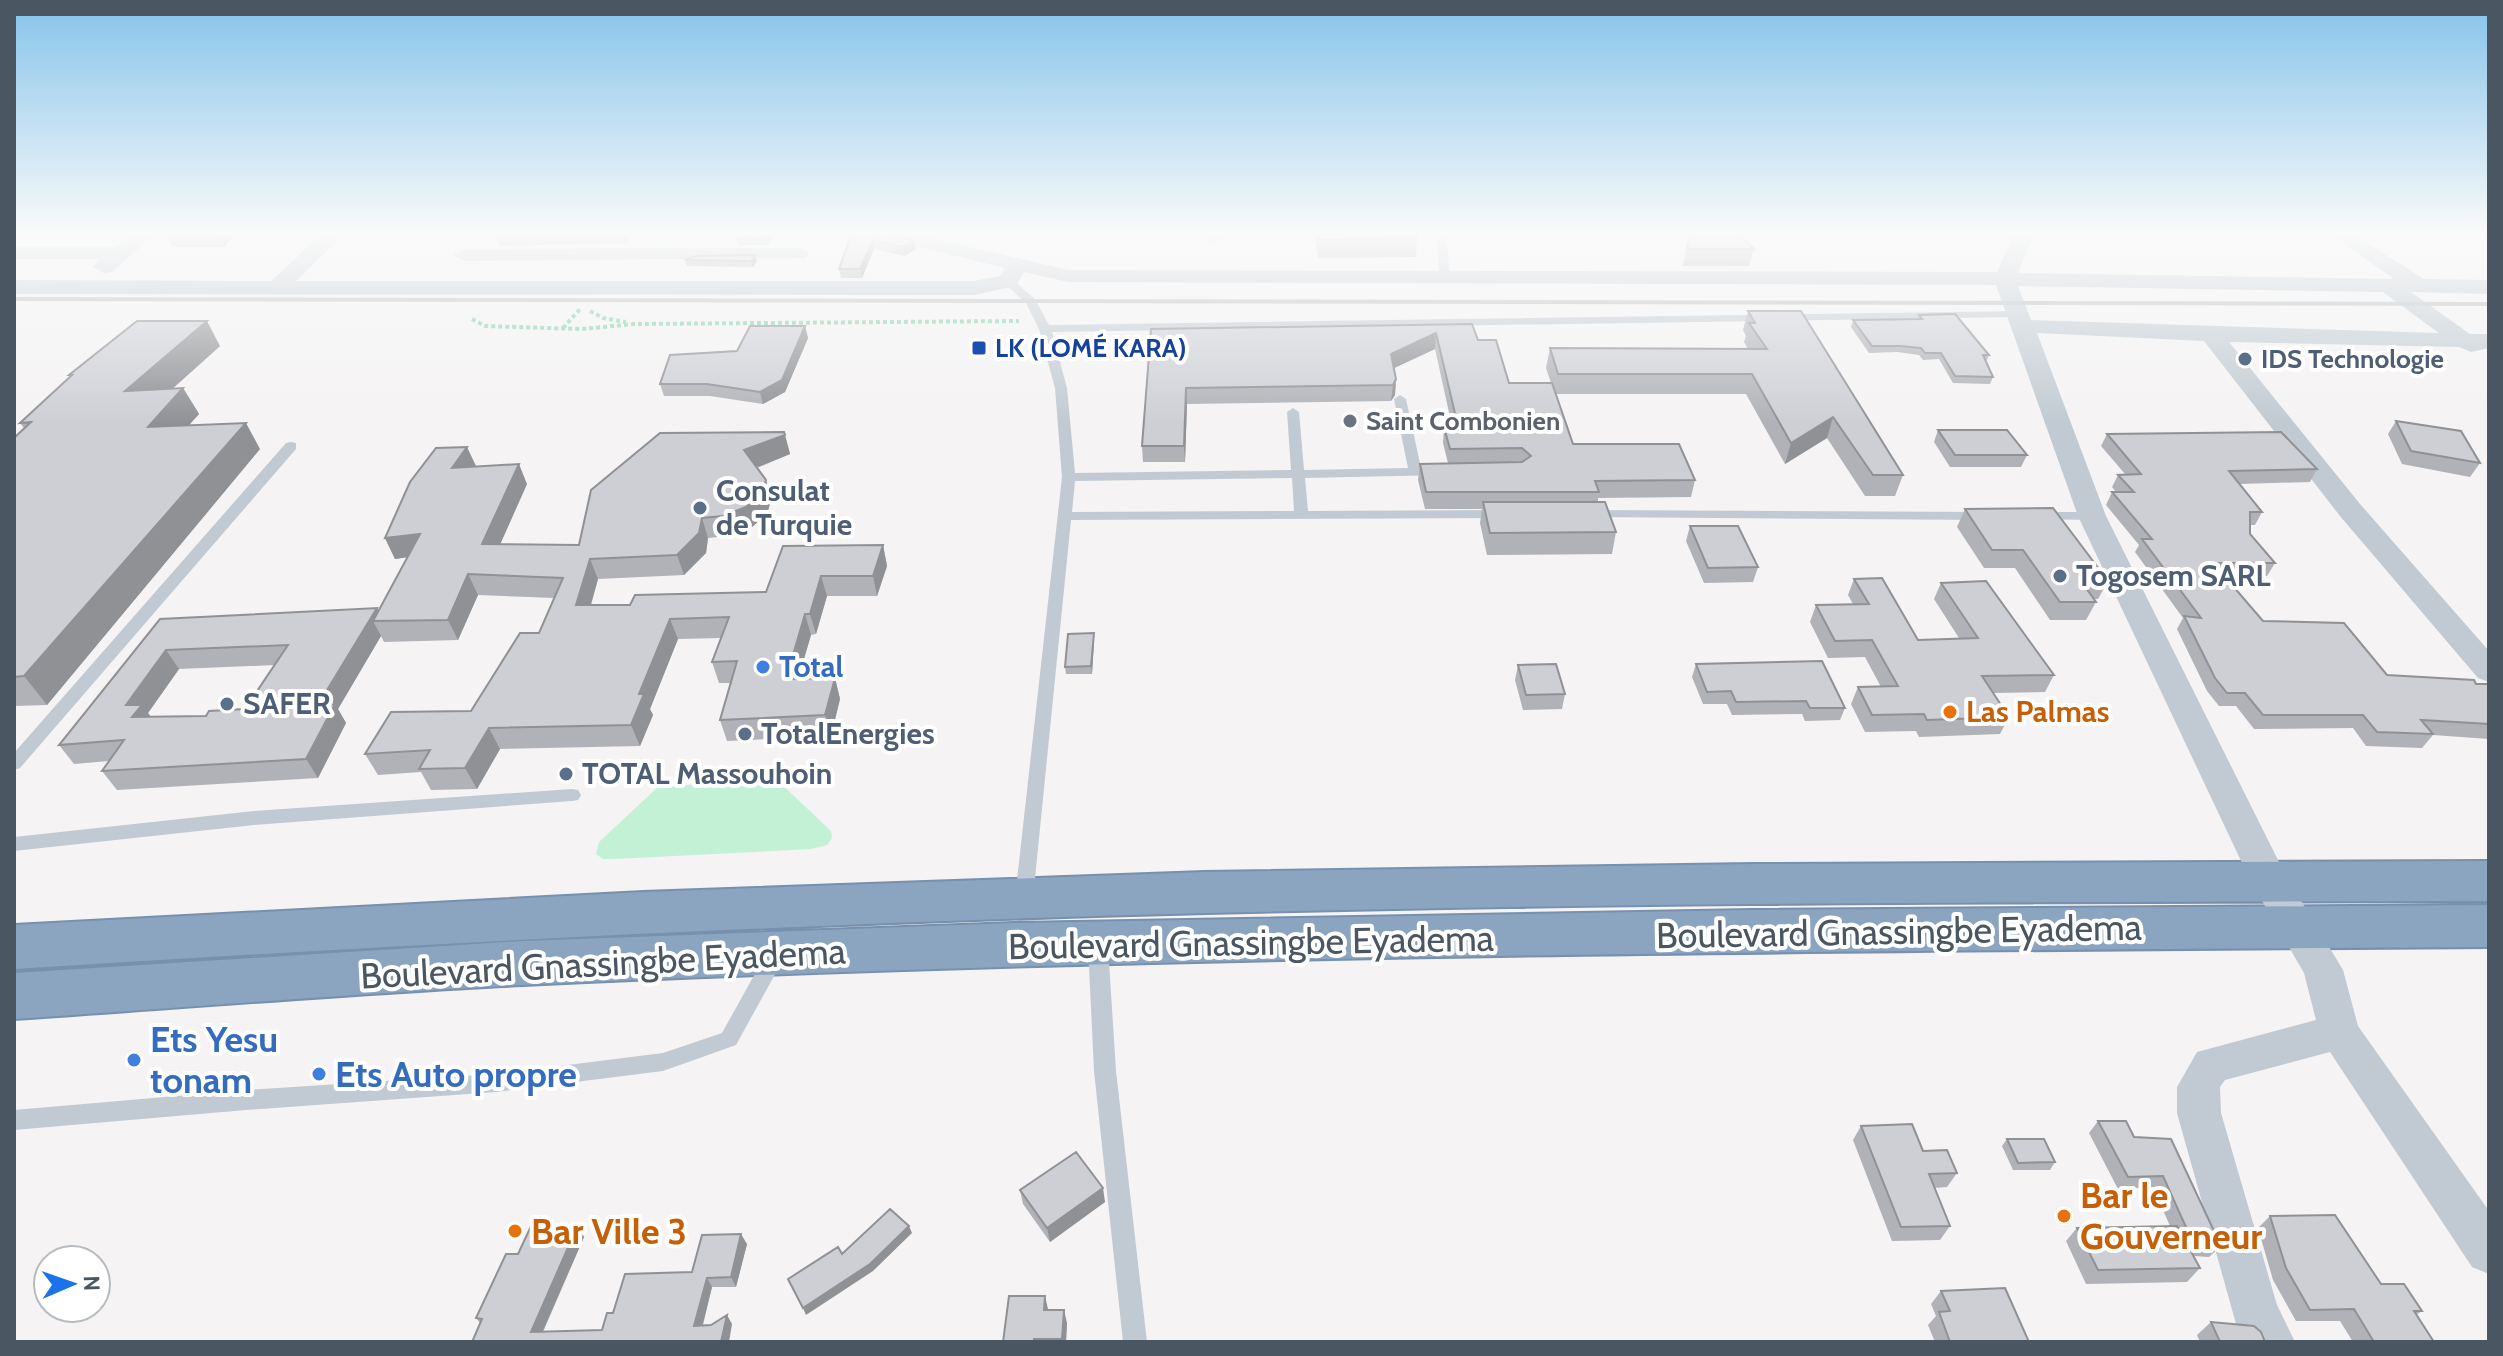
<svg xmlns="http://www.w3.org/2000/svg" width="2503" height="1356" font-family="Cabin,sans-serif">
  <rect width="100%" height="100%" fill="#f5f3f3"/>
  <!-- green -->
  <path fill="#c3f1d5" d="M776,779L831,831L832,838L827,845L811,849L614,859H603L596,854L599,842L658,787Z"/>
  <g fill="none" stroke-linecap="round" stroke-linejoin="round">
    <defs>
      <path id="highway" d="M2489,861V901C2062,902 1634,902 1207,913C809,923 411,944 14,969V925L643,892L1204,872L1755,864Z
        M2489,905V947C1834,951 1178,954 523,985C353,993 184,1008 14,1019V973L523,941L1014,923L1752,910Z"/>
    </defs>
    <!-- highway casing -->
    <use href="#highway" stroke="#7690ad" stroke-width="4"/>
    <!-- path -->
    <path stroke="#7ad0a6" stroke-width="4" stroke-dasharray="4 3" stroke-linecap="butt" d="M590,311L603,318L626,322
      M472,319L485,326L582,329L634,324L1019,321
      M563,328L580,309"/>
    <!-- lane -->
    <path fill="#c1cad2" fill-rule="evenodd" d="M1217,235H1230L1213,244L1204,242Z
      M1436,235H1446L1450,277L1445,280L1440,277Z
      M1004,279H1012L1035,299L1049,325L2016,311L2022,314L2016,317L1052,332L1067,388L1075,473L1291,470L1287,412L1293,408L1299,412L1304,470L1408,468L1394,399L1400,395L1406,399L1421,468L1444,469V475L1305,478L1308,511L1502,510L1509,514L1502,518L1071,520L1033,898L1031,903L1024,905L1017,903L1015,898L1062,477L1055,388L1039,329L1026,303L1004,283ZM1292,478L1294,511L1072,512L1075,481Z
      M291,442L296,443V449L20,768L14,770V753L286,443Z
      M1590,510L1982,512L1989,516L1982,520L1585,517L1583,514Z
      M2038,512H2092L2099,516L2092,520L2033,519L2031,516Z
      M572,789L578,790L581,795L578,800L572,801L254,825L14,851V837L254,811Z
      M1098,938L1105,940L1108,946L1116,1071L1147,1342H1123L1094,1071L1088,946L1091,940Z
      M774,950L781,952L784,958L736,1045L663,1071L496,1092L246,1110L14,1130V1110L246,1090L496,1074L663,1053L722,1033L767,952Z"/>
    <!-- street -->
    <path fill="#c1cad2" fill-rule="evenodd" d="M132,235H154L112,272L104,273L93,267L100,259H14V247H116Z
      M321,235H343L296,281H974L1000,276L1005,268L886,239L883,235H918L1068,270L1997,272L2013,235H2033L2018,273L2394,279L2332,235H2355L2424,279L2489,280V294L2411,292L2470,334H2489V348L2471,352L2459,347L2229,342L2360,504L2489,651V682L2478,678L2340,516L2204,341L2037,333L2106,516L2285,874L2343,970L2358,1026L2489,1211V1274L2472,1267L2330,1052L2225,1080L2220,1087L2221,1113L2277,1305L2295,1342H2244L2238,1331L2177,1113V1087L2197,1052L2316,1020L2304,973L2251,882L2078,516L1996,285L1068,282L1024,272L1016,286L974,295L14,294V280L271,281ZM2018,286L2383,292L2439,333L2031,320Z
      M798,248L805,250L809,254L805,258L464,261L453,255L464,249Z"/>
    <!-- highway -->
    <use href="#highway" fill="#8ba5c1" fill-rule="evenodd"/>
    <!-- rail -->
    <path stroke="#b5b8bd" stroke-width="4" d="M14,299L2489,304"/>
  </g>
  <!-- wall -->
  <path fill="#b0b2b7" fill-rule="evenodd" d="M166,235H233L225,247H173Z
    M496,235H632L626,243L500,246Z
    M748,235H774L767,245H739L737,239Z
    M851,235L916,249L905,256L874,249L862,278H841L839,269Z
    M1314,235H1416L1417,238L1416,257L1318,258Z
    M1689,235H1740L1754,249L1749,266H1683Z
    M755,255L757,261L753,267L687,266L685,260Z
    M1748,311L1903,475L1895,496H1865L1827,438L1785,464L1746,394H1556L1573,444L1695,480L1691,497L1598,498V502L1616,532L1612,554L1487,555L1480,523L1482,509H1425L1418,480L1420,464L1448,463L1443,443L1444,427L1452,426L1435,349L1394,368L1396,379L1395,395L1391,401L1187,404L1185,462H1143L1142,446L1151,329L1472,324L1478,340L1509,383H1551L1546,368L1550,348L1748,349L1744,342L1746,336L1743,330Z
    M1919,315L1989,355L1986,362L1993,377L1990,384L1953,383L1939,359L1923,360L1919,355L1897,352L1869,353L1851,327L1853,320H1917Z
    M805,326L808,338L785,392L763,404L710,396H664L660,384L737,351Z
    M220,346L172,389L183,388L199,414L189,425L260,449L47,705L14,706V438L24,428L20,423L70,377L69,375Z
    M2396,421L2480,463L2470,477L2402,464L2388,434Z
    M1938,430L2027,455L2021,467H1950L1934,442Z
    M784,432L790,454L757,468L766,480L771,500L767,514L752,527L729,536L708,538L706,553L684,575L598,579L591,605H630L766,592L883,545L887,566L877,596H827L816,634L811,635L798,678H835L840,699L831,736L727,741L720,720L731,683H719L712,662L721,638L678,639L650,709L653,715L640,746L500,749L477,789L431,790L421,772L378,775L365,754L471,711L539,633L554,598L478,595L458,640L384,642L381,636L338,709L346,723L318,778L117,790L102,771L109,761L74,764L59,745L160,619L378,611L407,557L395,559L385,538L476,466L527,484L500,544L579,545ZM275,665L245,709L206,716L151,717L148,713L179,669Z
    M2107,434L2317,469L2310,482L2239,484L2262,512L2255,525H2250V534L2275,563L2267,576H2224L2263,621L2387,675L2476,684H2489V739L2433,735L2422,748L2366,746L2353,728L2254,729L2236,706H2219L2207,691L2177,629L2183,618L2135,552L2139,545L2106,505L2112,492H2116L2112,487L2118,475L2125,474L2101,446Z
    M1965,509L2108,581L2098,599H2094L2096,602L2086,620H2050L2015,568H1984L1957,527Z
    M1690,526L1758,567L1753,582L1704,583L1686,541Z
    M1854,579L1918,640L1959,638L1934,599L1941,583L2054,675L2045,692L1993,693L2009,717L2000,734L1919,737L1916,731L1865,732L1851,704L1858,687H1881L1865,657L1828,658L1810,622L1816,605L1853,604L1848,595Z
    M1094,633V641L1092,674H1066L1065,667Z
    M1696,664L1845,708L1840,720L1805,721L1802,714L1732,715L1727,704H1703L1692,677Z
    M1518,665L1565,694L1562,709L1523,710L1515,680Z
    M2098,1121L2134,1137L2221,1246L2209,1257L2194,1256L2200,1268L2187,1282L2086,1284L2066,1241L2077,1228L2170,1226L2153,1187L2118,1189L2089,1133Z
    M1861,1126L1923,1151L1957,1173L1947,1187L1934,1188L1950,1226L1940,1240L1892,1241L1853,1140Z
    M2007,1139L2055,1162L2050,1170H2013L2002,1146Z
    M1020,1190L1105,1202L1050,1242L1023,1204Z
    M2270,1216L2422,1311L2416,1315L2434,1342H2353L2340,1321H2296L2273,1280L2258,1228Z
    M577,1227L584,1237L543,1332L602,1330L613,1313L747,1244L736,1287H712L703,1325L732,1324L472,1342L480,1323L476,1318L518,1254Z
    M1941,1291L2029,1342H1935L1928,1325L1936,1316L1931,1304Z
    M1048,1310L1067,1323L1066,1342H1003Z
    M2211,1322L2265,1342H2200L2197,1335Z"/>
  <!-- shaded-wall -->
  <path fill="#909195" d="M219,235H233L225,247Z
    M623,235H632L626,243Z
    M768,235H774L767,245L765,239Z
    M873,240L874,249L862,278L860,269Z
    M914,241L916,249L905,256L903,247Z
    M755,255L757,261L753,267L751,261Z
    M207,321L220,346L141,417L125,391Z
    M805,326L808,338L785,392L763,404L760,392Z
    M1436,333L1435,349L1390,370L1391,354Z
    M1396,379L1395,395L1391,401L1393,385Z
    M183,388L199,414L164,453L148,427Z
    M1186,388L1187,404L1185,462L1184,446Z
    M1833,417L1827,438L1785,464L1791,443Z
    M246,423L260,449L47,705L24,676Z
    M785,435L790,454L750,470L744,450Z
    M467,447L476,466L452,468Z
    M519,464L527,484L491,565L482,544Z
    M766,480L771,500L767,514L752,527L729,536L723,516Z
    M702,518L708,538L706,553L684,575L677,555Z
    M420,534L430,554L395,559L385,538Z
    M883,545L887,566L877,596L873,576Z
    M590,559L598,579L585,625L576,605Z
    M468,574L478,595L458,640L448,620Z
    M821,576L827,596L816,634L810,614Z
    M377,608L384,621H373L381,636L338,709L346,723L318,778L306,759L318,705Z
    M805,614L811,635L792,700L786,679Z
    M670,619L678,639L650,709L653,715L640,746L631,725L639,694Z
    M1094,633V641L1092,674L1091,666Z
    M166,650L179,669L148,713L156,724L132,717L126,705Z
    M835,678L840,699L831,736L825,715Z
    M489,728L500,749L477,789L465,768Z
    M1103,1188L1105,1202L1050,1242L1047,1228Z
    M909,1226L912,1233L873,1271L806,1315L803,1308Z
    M577,1227L584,1237L538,1342L531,1332Z
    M741,1234L747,1244L736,1287L731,1277Z
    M707,1278L712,1287L700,1335L694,1326Z
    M1045,1296L1048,1309L1047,1324L1044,1310Z
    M1064,1310L1067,1323L1066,1342H1062Z
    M727,1315L732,1324L729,1342H721Z"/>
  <!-- building -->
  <path fill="#cdcfd5" stroke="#909195" stroke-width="2" fill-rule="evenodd" d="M748,235H768L765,239H737Z
    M851,235H890L914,241L903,247L873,240L860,269H839Z
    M1318,235H1416L1417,238L1319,240Z
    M1690,235H1740L1754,249H1687Z
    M755,255L751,261L685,260L696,256Z
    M1748,311H1801L1903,475H1873L1833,417L1791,443L1752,374H1558L1550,348L1767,349L1749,323H1755Z
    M1955,314L1989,355H1983L1993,377L1955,376L1941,353H1925L1921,348L1900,346H1872L1853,320L1922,319L1919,315Z
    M137,321H207L125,391L183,388L148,427L246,423L24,676L14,677V438L31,422L20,423L72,375H69Z
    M1472,324L1478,340H1496L1509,383H1552L1573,444H1679L1695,480L1595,481L1599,492H1426L1420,464L1522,462L1531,456L1522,448L1450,449L1444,427L1458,426L1436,333L1391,354L1396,379L1393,385L1186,388L1184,446H1142L1151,329Z
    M750,326H805L782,380L760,392L707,384H660L670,355L737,351Z
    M2396,421L2461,431L2480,463L2411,451Z
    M1938,430H2007L2027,455H1955Z
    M784,432L785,435L744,450L766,480L762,494L746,507L723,516L702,518L699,533L677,555L590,559L576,605H630L635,595L766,592L783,546L883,545L873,576H821L810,614H805L786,679L835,678L825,715L720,720L737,661L712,662L729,617L670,619L639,694H644L631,725L489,728L465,768L419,769L430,750L365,754L391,712L471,711L520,633H539L563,578L468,574L448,620L373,621L420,534L385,538L410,482L436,448L467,447L452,468L519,464L482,544L579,545L591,490L660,433Z
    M2281,432L2317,469L2229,471L2262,512H2250V534L2275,563H2213L2263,621L2344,623L2387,675L2474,680L2476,684H2489V724L2421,720L2433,734L2377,732L2363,715H2263L2245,693H2227L2215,678L2184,616L2201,618L2142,539H2152L2112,492H2134L2118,475L2141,474L2107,434Z
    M1483,502H1605L1616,532L1490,533Z
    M2053,508L2108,581H2081L2096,602H2060L2023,550H1992L1965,509Z
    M1690,526H1738L1758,567L1708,568Z
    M1882,578L1918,640L1978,638L1941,583L1986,581L2054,675L1982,676L2009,717L1927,720L1924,714L1872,715L1858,687L1898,686L1872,640L1835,641L1816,605L1869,604L1854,579Z
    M377,608L318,705L335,704L306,759L102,771L124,740L59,745L160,619ZM288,645L245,709L209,711L206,716L132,717L142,705H126L166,650Z
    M1094,633L1091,666L1065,667L1068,634Z
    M1822,661L1845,708H1810L1806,701L1736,702L1731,691L1707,692L1696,664Z
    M1556,664L1565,694L1526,695L1518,665Z
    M2098,1121H2126L2134,1137L2171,1139L2221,1246L2194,1245L2163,1176L2128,1177Z
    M1912,1124L1923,1151L1947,1150L1957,1173L1929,1174L1950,1226L1901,1227L1861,1126Z
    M2007,1139H2044L2055,1162L2018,1163Z
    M1076,1152L1103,1188L1047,1228L1020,1190Z
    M890,1209L909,1226L870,1264L803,1308L788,1279L838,1247L842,1254Z
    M2335,1215L2381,1284H2404L2422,1311H2414L2434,1342H2374L2354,1309L2310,1310L2286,1268L2270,1216Z
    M532,1224L577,1227L531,1332L602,1330L607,1313H613L625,1274L692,1272L702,1235L741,1234L731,1277L707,1278L694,1326L711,1325L727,1315L721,1342H472L482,1319L476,1318L506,1254H518Z
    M2177,1226L2200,1268L2098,1270L2077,1228Z
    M2005,1288L2029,1342H1950L1939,1312L1950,1311L1941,1291Z
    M1009,1296H1045L1044,1310H1064L1062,1339H1034V1342H1003Z
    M2211,1322L2254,1326L2261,1332L2265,1342H2220Z"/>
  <!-- sky -->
  <linearGradient id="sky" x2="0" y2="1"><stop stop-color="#85c3ea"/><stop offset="0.55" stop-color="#fafafa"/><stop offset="1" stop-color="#fafafa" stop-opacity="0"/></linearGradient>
  <rect width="2503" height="424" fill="url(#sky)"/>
  <!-- markers -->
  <rect fill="#1a4fb4" stroke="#fff" stroke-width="3" x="971" y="340" width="16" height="16" rx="4"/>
  <g fill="#5c6f8a" stroke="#fff" stroke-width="3">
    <circle cx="2245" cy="359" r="8"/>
    <circle cx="700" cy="508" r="8"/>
    <circle cx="2060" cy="576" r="8"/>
    <circle cx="227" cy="704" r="8"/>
    <circle cx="745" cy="734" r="8"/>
    <circle cx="566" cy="774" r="8"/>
  </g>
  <circle fill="#6b7280" stroke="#fff" stroke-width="3" cx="1350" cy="421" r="8"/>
  <g fill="#3f7fe0" stroke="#fff" stroke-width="3">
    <circle cx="763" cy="667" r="8"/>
    <circle cx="134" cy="1060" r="8"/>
    <circle cx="319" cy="1074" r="8"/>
  </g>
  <g fill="#e8710a" stroke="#fff" stroke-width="3">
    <circle cx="1950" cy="712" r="8"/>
    <circle cx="2064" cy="1216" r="8"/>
    <circle cx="515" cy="1231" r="8"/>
  </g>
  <g text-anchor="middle" stroke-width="8" stroke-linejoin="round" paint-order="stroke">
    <!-- far-transit labels -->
    <g font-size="26" font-weight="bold" fill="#164399" stroke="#fff" text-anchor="start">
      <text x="995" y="357">LK (LOMÉ KARA)</text>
    </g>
    <!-- far-service labels -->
    <g font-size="26" font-weight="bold" fill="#4e5e75" stroke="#fff" text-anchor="start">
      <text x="2261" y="368">IDS Technologie</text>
    </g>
    <!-- far-worship labels -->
    <g font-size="26" font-weight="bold" fill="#5b616d" stroke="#fff" text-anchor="start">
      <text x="1366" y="430">Saint Combonien</text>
    </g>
    <!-- service labels -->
    <g font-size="30" font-weight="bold" fill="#4e5e75" stroke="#fff" text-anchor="start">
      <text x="716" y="501">Consulat<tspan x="716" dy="34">de Turquie</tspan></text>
      <text x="2076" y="586">Togosem SARL</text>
      <text x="243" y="714">SAFER</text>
      <text x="761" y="744">TotalEnergies</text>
      <text x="582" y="784">TOTAL Massouhoin</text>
    </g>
    <!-- shop labels -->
    <g font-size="30" font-weight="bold" fill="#366cbe" stroke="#fff" text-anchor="start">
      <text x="779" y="677">Total</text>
    </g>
    <!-- food labels -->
    <g font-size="30" font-weight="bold" fill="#c56008" stroke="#fff" text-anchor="start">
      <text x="1966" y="722">Las Palmas</text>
    </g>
    <!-- near-street labels -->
    <g font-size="36" fill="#4a5661" stroke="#fff">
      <text transform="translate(1899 931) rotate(-1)" y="13">Boulevard Gnassingbe Eyadema</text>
      <text transform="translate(1251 942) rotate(-1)" y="13">Boulevard Gnassingbe Eyadema</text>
      <text transform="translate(603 963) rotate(-3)" y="13">Boulevard Gnassingbe Eyadema</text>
    </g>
    <!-- near-shop labels -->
    <g font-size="36" font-weight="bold" fill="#366cbe" stroke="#fff" text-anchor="start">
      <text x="150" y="1052">Ets Yesu<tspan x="150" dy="41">tonam</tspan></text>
      <text x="335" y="1087">Ets Auto propre</text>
    </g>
    <!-- near-food labels -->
    <g font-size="36" font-weight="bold" fill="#c56008" stroke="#fff" text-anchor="start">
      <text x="2080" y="1208">Bar le<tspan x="2080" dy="41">Gouverneur</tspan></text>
      <text x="531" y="1244">Bar Ville 3</text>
    </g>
  </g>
  <!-- border -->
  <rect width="2503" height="1356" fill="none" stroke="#4a5661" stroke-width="32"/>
  <!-- north arrow -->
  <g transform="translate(72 1284) rotate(88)"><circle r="38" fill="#ffffff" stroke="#b7bbc0" stroke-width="2"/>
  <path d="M0-6L14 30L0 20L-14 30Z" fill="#1a73e8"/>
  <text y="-12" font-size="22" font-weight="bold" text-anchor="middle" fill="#4a5661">N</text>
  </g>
</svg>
